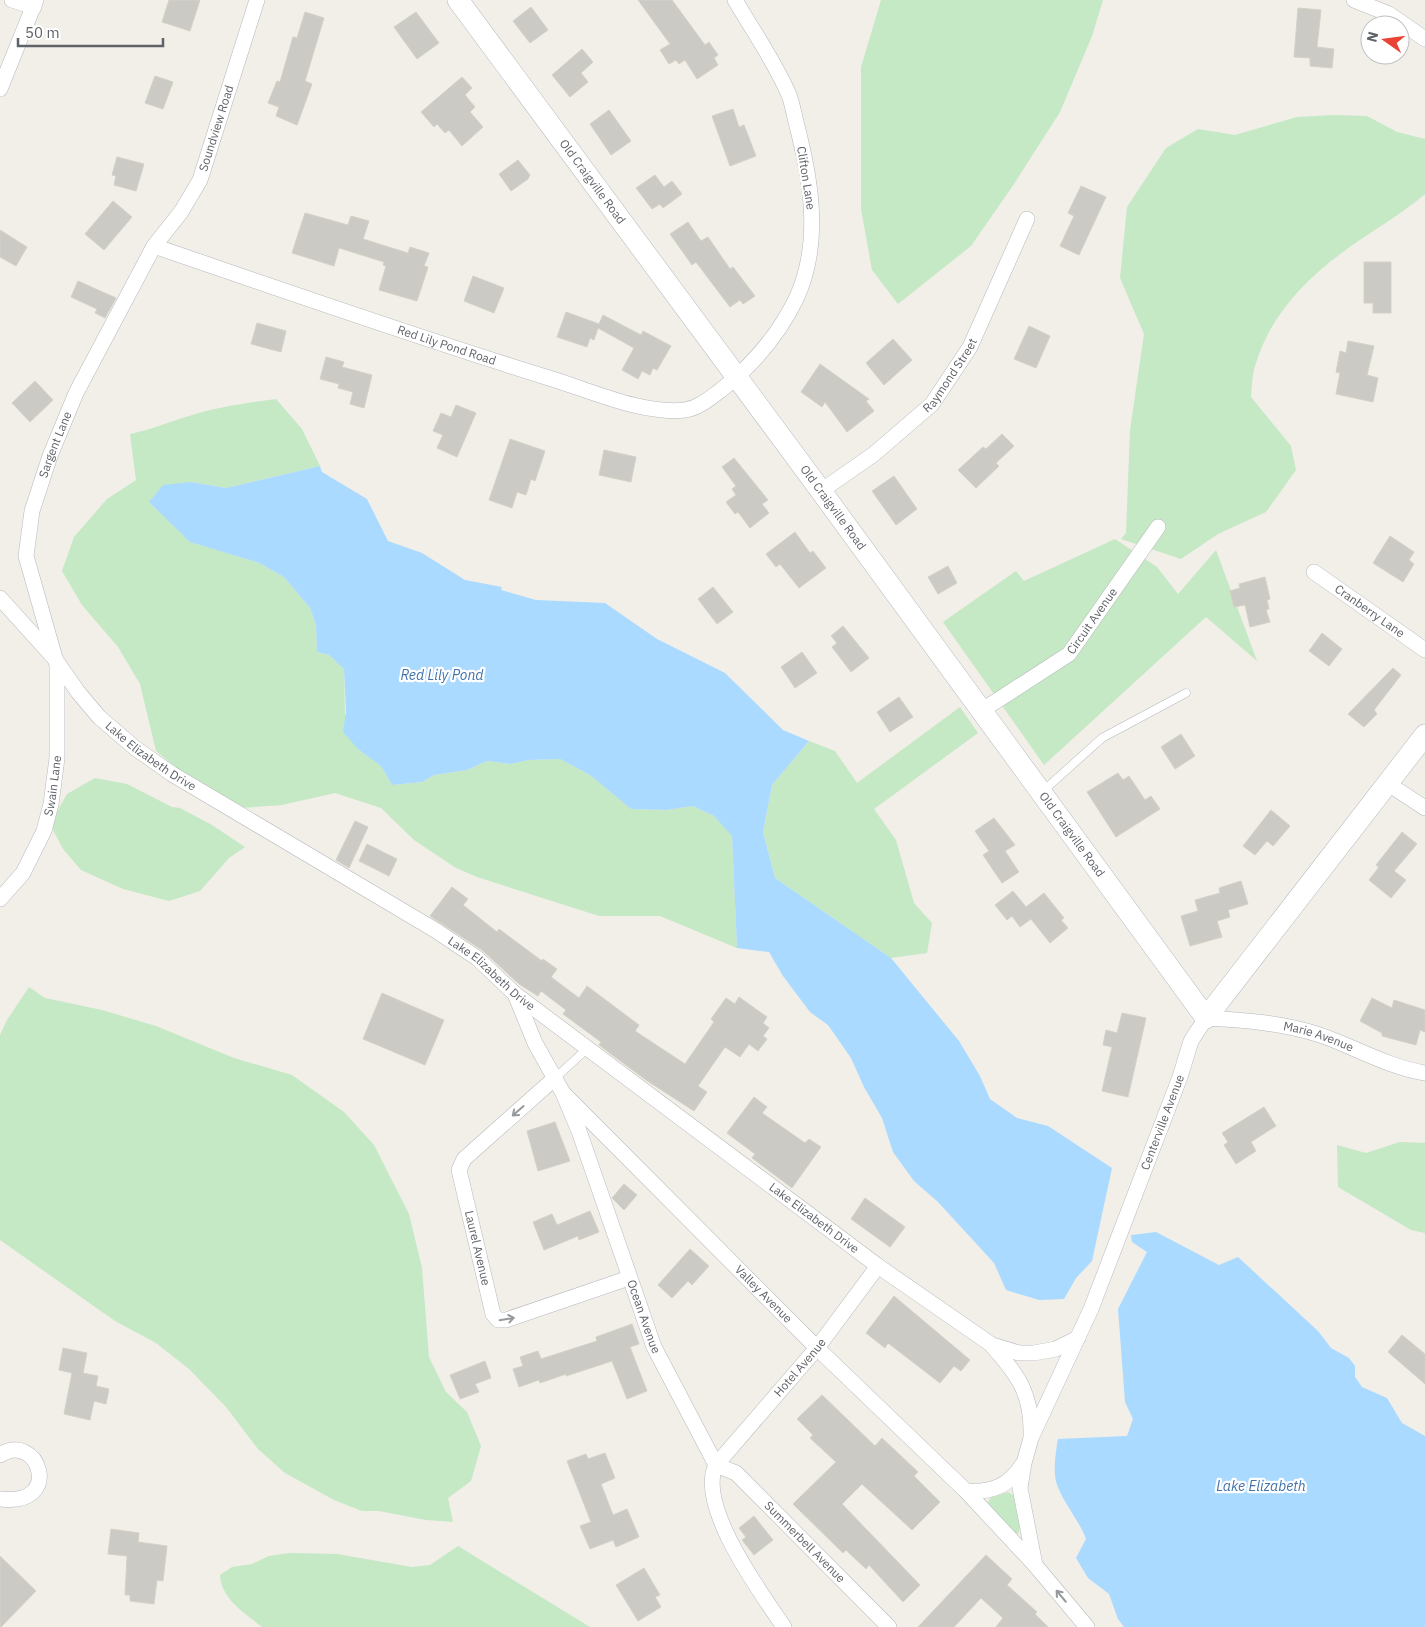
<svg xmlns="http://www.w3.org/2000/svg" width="1425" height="1627" font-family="'IBM Plex Sans',sans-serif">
  <rect width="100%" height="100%" fill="#f1efe8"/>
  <!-- green -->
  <path fill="#c5e8c5" d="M881,0H1103L1092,36L1060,112L1014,184L971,246L898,304L872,270L861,209V67Z
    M1333,115L1367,116L1397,132L1425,139V194C1401,215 1373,230 1347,249C1307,278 1271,314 1256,363C1252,373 1252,386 1251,397L1291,446L1296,470L1266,512L1218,534L1181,559L1121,539L1126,533L1130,430L1144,334L1120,278L1127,207L1166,148L1198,129L1235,135L1297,117Z
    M276,399L302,429L320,466L226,488L191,482L149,502L191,542L259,563L284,577L310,608L316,625L317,652L329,655L344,669L345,714L359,750L381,766L392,785L422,782L434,775L467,770L487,761L510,764L529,760L560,759L590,775L631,809L666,810L693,806L714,816L732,835L737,948L660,916H599L477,877L456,868L414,840L381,808L335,793L282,805L241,808L189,778L156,751L140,684L118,647L82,605L62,571L74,537L107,499L136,480L130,434C150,430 169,422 189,416C217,407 247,403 276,399Z
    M1115,539L1157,567L1178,594L1216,550L1257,661L1206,617L1044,765L943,622L1016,571L1024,581Z
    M960,707L978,733L874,809L896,840L914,903L932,923L927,953L891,958L775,878L763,832L772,785L809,741L835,751L857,783Z
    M95,778L127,784L172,807L180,808L212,825L245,847L229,858L200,891L169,901L123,889L81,870L63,849L50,824L67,794Z
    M29,987L45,998L102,1010L156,1026L234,1058L292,1075L344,1112L374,1145L409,1214L422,1268L429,1357L446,1392L467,1412L481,1446L471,1481L448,1498L453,1522L426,1520L379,1511H362L334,1500L285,1473L258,1449L226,1407L189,1369L156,1343L115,1321L0,1240V1035L7,1020Z
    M1400,1142L1425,1143V1233L1411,1230L1338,1187L1337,1145L1366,1153Z
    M1008,1492L1013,1495L1020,1528L1018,1534L1011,1532L988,1503L990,1498Z
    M458,1546L590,1627H262C245,1613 221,1599 220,1575L232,1567L252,1564L269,1556L289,1553L337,1554L412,1567L430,1565Z"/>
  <!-- water -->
  <path fill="#aadaff" d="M320,466L322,472L367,499L388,541L422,553L465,580L502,587L501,590L536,600L605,603L657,639L725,673L783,730L809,741L772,785L763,832L775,878L891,958L959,1041L980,1076L990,1099L1017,1118L1048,1126L1112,1168L1092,1261L1076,1278L1064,1299L1039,1300L1006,1290L994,1263L938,1202L914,1181L893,1152L882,1118L864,1087L851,1058L828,1025L810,1012L783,976L769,952L737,948L732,836L714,816L693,806L666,810L631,809L590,775L560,759L529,760L510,764L487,761L467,770L434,775L422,782L392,785L381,766L359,750L343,732L346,712L344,669L329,655L317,652L316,625L310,608L284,577L259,563L190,542L149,502L163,485L191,482L226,488Z
    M1156,1232L1219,1265L1238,1257L1318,1331L1331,1348L1349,1358L1355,1366V1377L1362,1387L1387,1398L1402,1423L1425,1436V1627H1124L1118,1619L1109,1594L1088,1578L1076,1558L1086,1539C1079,1519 1056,1494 1055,1475C1054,1463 1056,1450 1058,1439L1127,1436L1133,1419L1125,1402L1118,1309L1147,1252L1132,1242L1131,1235Z"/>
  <!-- building -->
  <path fill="#cccac5" stroke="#d6d1c6" d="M169,0H200L190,31L162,22Z
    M638,0H672L705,45L709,42L718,55L714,58L718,65L697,79L685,60L679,64L676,60L669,64L660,50L670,44Z
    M531,7L548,30L530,43L513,21Z
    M1298,8L1321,10L1317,47L1334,49L1332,68L1310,66V58L1294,57Z
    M305,12L324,18L305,81L312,84L297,125L276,116L279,107L268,103L277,81L280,82L293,37L297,38Z
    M416,12L439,43L417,59L394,27Z
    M582,49L593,62L581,73L588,82L570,97L552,75Z
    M155,76L173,82L163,109L145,103Z
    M462,77L472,88L465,95L475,107L470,112L483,127L462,146L449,130L445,133L437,124L434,127L421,112Z
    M733,109L739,127L744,125L756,156L730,166L712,116Z
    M609,110L631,141L611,155L590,124Z
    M117,157L144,164L136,191L114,185L116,176L112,175Z
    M518,160L530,175L528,179L511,191L499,174Z
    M655,175L664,187L672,181L682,194L663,208L660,204L652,209L636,188Z
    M1081,186L1106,197L1079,255L1060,246L1074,216L1068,213Z
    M113,201L132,217L104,250L85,234Z
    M305,213L348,225L351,216L369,221L363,239L408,253L410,247L429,253L424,266L428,267L417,301L379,290L386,266L383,265L384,262L339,248L334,266L292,253Z
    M688,222L701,241L708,237L730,269L733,267L755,296L743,304L740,300L730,307L696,262L692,265L670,234Z
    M0,230L27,247L16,266L0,257Z
    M1364,262H1391V313H1373V303H1364Z
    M473,276L504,288L494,313L464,301Z
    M78,281L116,298L105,318L95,313L97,309L71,297Z
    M566,312L599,324L603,315L641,335L643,331L671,346L657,370L653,368L650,375L642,371L638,379L622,370L634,348L598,328L594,340L590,338L587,347L557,337Z
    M257,323L286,331L281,352L251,344Z
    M1029,326L1050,336L1036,368L1014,359Z
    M893,339L912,360L884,385L866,363Z
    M1348,341L1374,346L1367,375L1378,378L1373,402L1336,394L1340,373L1336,372L1340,351L1346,353Z
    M326,357L344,362L342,367L372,375L364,408L350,404L353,392L338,388L339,384L320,379Z
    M820,364L869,399L866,401L874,411L847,432L825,402L822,407L801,392Z
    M35,381L53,400L30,422L12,403Z
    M456,405L476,413L457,457L437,448L443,435L433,431L441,413L451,417Z
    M1002,434L1014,446L996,463L999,466L976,488L958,470L983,447L986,449Z
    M510,439L545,451L535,481L531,479L526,495L517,492L512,508L489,500Z
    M604,450L636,457L631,482L599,475Z
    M734,458L768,500L762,504L769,513L750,528L738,512L735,514L726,502L736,495L732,489L736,486L722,467Z
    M894,476L917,509L896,525L872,491Z
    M795,532L810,553L813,551L826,568L799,588L780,564L776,567L766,554Z
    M1390,536L1414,552L1409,560L1414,564L1403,582L1373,563Z
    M948,566L957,583L938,594L928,577Z
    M1265,577L1270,599L1267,600L1269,609L1266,610L1270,622L1250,627L1245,605L1234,607L1230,591L1240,588L1239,584Z
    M713,587L733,612L717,624L698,599Z
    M843,626L869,658L851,672L832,647L837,643L831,636Z
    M1322,633L1342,649L1329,666L1309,651Z
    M802,652L817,673L795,688L781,667Z
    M1393,668L1401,675L1374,710L1377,714L1364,727L1348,714Z
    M899,697L913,717L890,732L877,712Z
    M1181,734L1195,756L1175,769L1161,747Z
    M1118,773L1123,780L1129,776L1145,800L1151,796L1160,809L1116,837L1087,792Z
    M1271,810L1290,826L1273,846L1267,841L1255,855L1243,846Z
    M994,818L1015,845L1005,851L1019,872L1002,883L983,855L989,851L975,831Z
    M355,821L368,827L349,868L336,860Z
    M1402,832L1417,844L1394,871L1406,880L1391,898L1369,880L1379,867L1376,865Z
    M367,844L397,859L389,876L359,861Z
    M1241,881L1248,904L1228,910L1230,917L1217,921L1222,937L1190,946L1181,916L1198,911L1195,900L1220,893L1219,888Z
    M452,887L468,899L463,905L497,932L499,929L542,961L543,959L557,969L551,977L579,998L587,986L639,1025L635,1031L685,1064L714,1022L711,1019L726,998L735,1004L739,997L767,1017L763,1023L769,1028L763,1036L767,1039L758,1051L749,1044L740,1057L725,1047L698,1086L707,1092L694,1111L646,1080L599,1045L601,1042L563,1014L566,1010L541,991L538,996L519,984L482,950L430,916Z
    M1013,891L1026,907L1044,893L1064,918L1061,920L1068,928L1050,943L1031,919L1020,927L1012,916L1007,920L995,905Z
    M382,993L444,1020L425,1065L363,1039Z
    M1372,998L1392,1008L1394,1000L1425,1010V1032L1420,1030L1416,1045L1382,1036V1033L1360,1021Z
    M1122,1013L1146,1018L1128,1097L1102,1091L1112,1047L1103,1045L1106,1030L1117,1033Z
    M754,1097L767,1107L762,1113L805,1143L809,1139L821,1147L792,1188L752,1158L755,1154L727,1133Z
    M1264,1107L1276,1126L1251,1142L1256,1151L1236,1164L1224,1145L1228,1142L1222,1133Z
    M555,1122L570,1161L538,1171L527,1131Z
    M624,1184L637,1195L624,1210L612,1198Z
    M865,1198L905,1227L890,1247L851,1219Z
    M590,1211L599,1232L579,1240L578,1236L544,1250L533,1222L552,1214L557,1225Z
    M690,1249L709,1266L692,1285L688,1281L672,1298L658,1285Z
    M894,1296L970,1360L961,1371L954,1366L940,1383L888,1343L885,1348L866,1333Z
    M632,1324L639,1344L630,1347L647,1391L627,1399L612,1361L566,1376V1374L540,1383L539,1380L519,1387L513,1369L523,1366L520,1357L538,1351L541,1359L597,1341L596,1337Z
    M1402,1335L1425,1354V1384L1388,1352Z
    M63,1348L87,1353L83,1373L98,1376L96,1386L109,1389L106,1404L94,1401L90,1420L64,1414L72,1373L59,1370Z
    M485,1361L491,1378L475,1384L479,1392L460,1399L450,1375Z
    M822,1395L875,1446L882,1438L918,1472L914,1476L940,1502L912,1530L862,1484L842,1504L920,1585L903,1602L869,1565L866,1569L846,1550L843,1553L793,1504L836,1462L810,1438L813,1435L797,1419Z
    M605,1453L615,1478L601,1484L613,1515L627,1509L639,1537L616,1547L613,1540L590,1549L580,1526L591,1522L567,1461L586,1454L588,1459Z
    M754,1516L773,1540L754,1555L742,1540L746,1537L739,1528Z
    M111,1529L139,1533L138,1542L167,1546L163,1581L157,1580L154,1604L130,1601V1595H125L127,1556L108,1554Z
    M986,1555L1012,1579L1007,1585L1037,1612L1035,1614L1048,1627H996L1003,1618L981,1598L954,1627H918Z
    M0,1556L36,1591L1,1627H0Z
    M644,1568L660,1595L655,1597L661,1607L638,1621L616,1585Z"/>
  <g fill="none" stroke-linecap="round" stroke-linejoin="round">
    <defs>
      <path id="lane" d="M1042,792L1102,738L1186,693
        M555,1078L588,1048"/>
      <g id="street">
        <path d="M12,0L34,7"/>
        <path d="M1354,0L1389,14L1425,39"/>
        <path d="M0,89L36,0"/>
        <path id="s1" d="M154,246C285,291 416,337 549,378C589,390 643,415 685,410C699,408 710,398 721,390C754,364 778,336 796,299C821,246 812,185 798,130C795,119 793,106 789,95C775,62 753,31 735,0"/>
        <path id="s2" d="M821,491L874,454L932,404L970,347L1027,219"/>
        <path id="s3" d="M1314,572L1425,650"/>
        <path id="s4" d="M0,598L55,659L78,692L99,717L135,748L172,774L435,930L477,958L515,994L878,1266L992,1345L1019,1353H1034L1056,1349L1078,1338"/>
        <path id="s5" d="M981,711L1069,654L1158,527"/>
        <path d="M1387,783L1425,808"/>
        <path id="s6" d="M0,899L23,873L44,831L51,804L57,758V665L26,556L32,511L50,456L76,393L154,246L181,212L200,180L257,0"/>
        <path id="s7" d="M515,994L535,1043L563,1093L579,1131L654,1347L716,1465"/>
        <path id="s8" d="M555,1078L464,1159L459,1170L493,1314L498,1320H506L629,1278"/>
        <path id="s9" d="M563,1093L817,1348L966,1491L1035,1565L1087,1627"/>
        <path d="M993,1347C1019,1376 1032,1395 1031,1435"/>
        <path d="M0,1455C38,1430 65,1507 0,1499"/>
        <path id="s10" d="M716,1465L736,1473L889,1627"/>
        <path d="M966,1491C991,1493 1009,1486 1022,1465"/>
        <path id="s11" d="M1035,1565L1020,1488L1024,1463L1031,1438L1091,1309L1180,1077L1191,1041L1206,1018C1244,1020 1284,1023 1320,1035C1355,1047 1388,1067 1425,1073"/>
        <path id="s12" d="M784,1627C761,1593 696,1505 716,1465L817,1348L878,1266"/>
      </g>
      <g id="secondary">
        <path id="s13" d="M458,0L821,491L1206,1018L1425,735"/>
      </g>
    </defs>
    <!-- lane casing -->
    <use href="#lane" stroke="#b5b8bc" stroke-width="9"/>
    <!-- street casing -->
    <use href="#street" stroke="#b5b8bc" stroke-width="16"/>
    <!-- secondary casing -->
    <use href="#secondary" stroke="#b6babf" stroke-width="22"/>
    <!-- lane -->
    <use href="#lane" stroke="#fff" stroke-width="8"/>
    <!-- street -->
    <use href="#street" stroke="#fff" stroke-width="15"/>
    <!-- secondary -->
    <use href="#secondary" stroke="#fff" stroke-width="21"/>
  </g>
  <!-- one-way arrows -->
  <defs><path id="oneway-shaft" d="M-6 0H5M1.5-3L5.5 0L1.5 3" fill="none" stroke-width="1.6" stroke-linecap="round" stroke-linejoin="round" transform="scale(1.25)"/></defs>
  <g stroke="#979a9d">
    <use href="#oneway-shaft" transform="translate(518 1111) rotate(139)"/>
    <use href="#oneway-shaft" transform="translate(507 1319) rotate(-9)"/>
    <use href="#oneway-shaft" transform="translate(1061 1596) rotate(-130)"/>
  </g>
  <g text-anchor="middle" stroke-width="4.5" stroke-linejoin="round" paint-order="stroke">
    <!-- street labels -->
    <g font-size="12" fill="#5f6368" stroke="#fff">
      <text dy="4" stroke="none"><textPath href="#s6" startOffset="835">Soundview Road</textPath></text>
      <text transform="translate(806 178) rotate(81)" y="4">Clifton Lane</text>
      <text dy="4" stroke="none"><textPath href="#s13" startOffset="226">Old Craigville Road</textPath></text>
      <text dy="4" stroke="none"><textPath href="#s1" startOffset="309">Red Lily Pond Road</textPath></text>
      <text dy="4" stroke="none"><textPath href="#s2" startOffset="175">Raymond Street</textPath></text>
      <text dy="4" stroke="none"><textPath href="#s6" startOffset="478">Sargent Lane</textPath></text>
      <text dy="4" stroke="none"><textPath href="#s13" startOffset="631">Old Craigville Road</textPath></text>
      <text dy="4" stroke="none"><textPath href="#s3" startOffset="68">Cranberry Lane</textPath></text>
      <text dy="4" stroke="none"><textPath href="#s5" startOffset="145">Circuit Avenue</textPath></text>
      <text dy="4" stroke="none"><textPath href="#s4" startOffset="220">Lake Elizabeth Drive</textPath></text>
      <text dy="4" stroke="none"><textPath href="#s6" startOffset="128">Swain Lane</textPath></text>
      <text dy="4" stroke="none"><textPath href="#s13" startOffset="1036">Old Craigville Road</textPath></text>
      <text dy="4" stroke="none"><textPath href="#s4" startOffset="625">Lake Elizabeth Drive</textPath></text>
      <text dy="4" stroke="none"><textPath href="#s11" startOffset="700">Marie Avenue</textPath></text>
      <text dy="4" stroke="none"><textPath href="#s11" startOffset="472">Centerville Avenue</textPath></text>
      <text dy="4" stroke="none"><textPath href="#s4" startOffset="1030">Lake Elizabeth Drive</textPath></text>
      <text dy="4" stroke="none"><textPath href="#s8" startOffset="214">Laurel Avenue</textPath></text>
      <text dy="4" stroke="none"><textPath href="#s9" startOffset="284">Valley Avenue</textPath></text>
      <text dy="4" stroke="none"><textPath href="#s7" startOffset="348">Ocean Avenue</textPath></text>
      <text dy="4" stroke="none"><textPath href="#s12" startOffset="310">Hotel Avenue</textPath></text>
      <text dy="4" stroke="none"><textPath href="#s10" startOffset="119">Summerbell Avenue</textPath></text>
    </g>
    <!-- water labels -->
    <g font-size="14" font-style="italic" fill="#4174aa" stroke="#fff">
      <text x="442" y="680">Red Lily Pond</text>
      <text x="1261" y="1491">Lake Elizabeth</text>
    </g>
  </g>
  <!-- north arrow -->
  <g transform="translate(1385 40) rotate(284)"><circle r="24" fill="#ffffff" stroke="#bfc1c3"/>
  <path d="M0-4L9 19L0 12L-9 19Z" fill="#ea4335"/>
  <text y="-8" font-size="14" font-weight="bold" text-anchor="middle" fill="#5f6368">N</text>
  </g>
  <!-- scale -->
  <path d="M18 38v8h145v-8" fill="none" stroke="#5f6368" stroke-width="2.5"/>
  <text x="25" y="38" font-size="15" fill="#5f6368" stroke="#ffffff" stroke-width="4" paint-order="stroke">50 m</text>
</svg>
